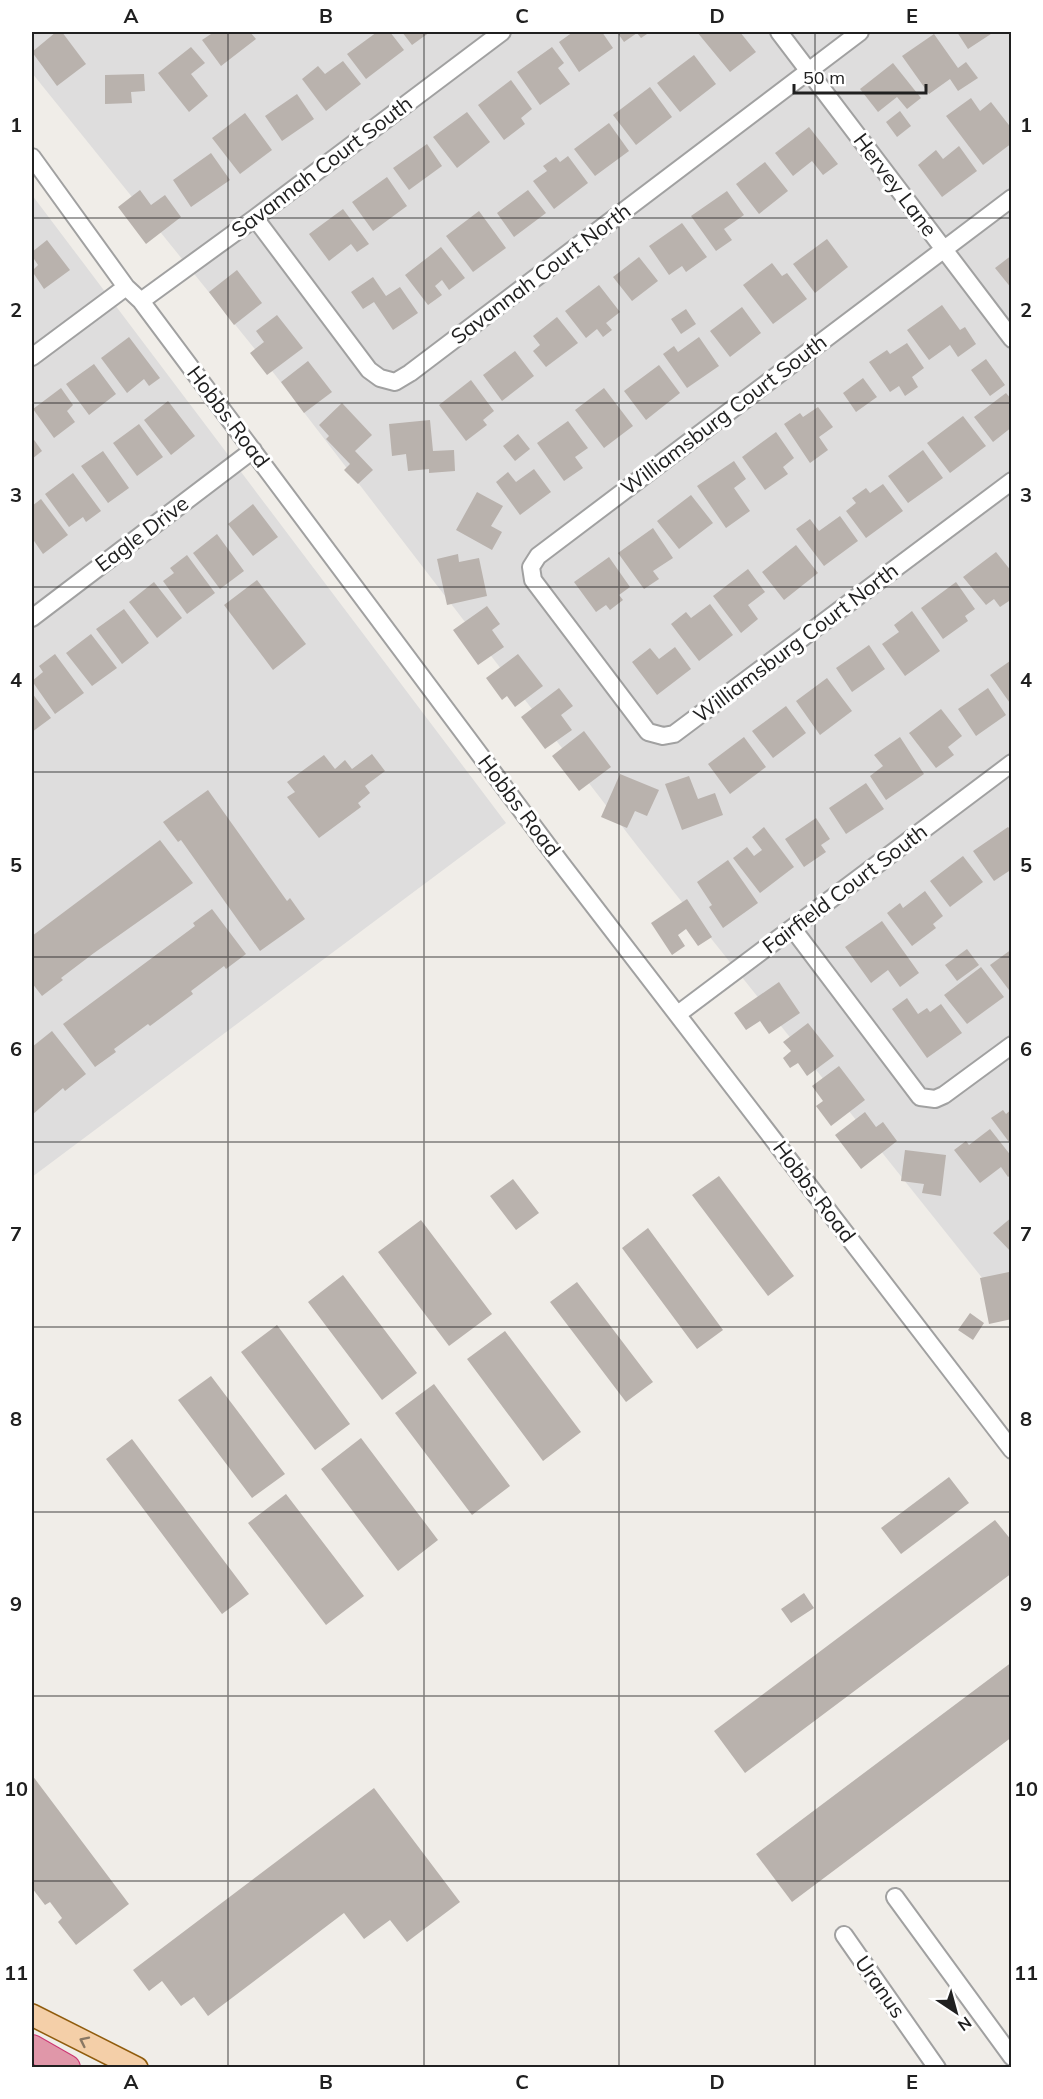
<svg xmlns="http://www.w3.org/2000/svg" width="1043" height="2099" font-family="Mulish,sans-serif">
  <rect width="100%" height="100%" fill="#f0ede8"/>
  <!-- residential -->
  <path fill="#dedddd" d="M32,32H1011V1314L638,847L266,363L32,73Z
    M32,195L506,823L32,1177Z"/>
  <!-- building -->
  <path fill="#b9b2ad" d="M56,32H62L86,64L57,86L32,52Z
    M214,32H250L256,39L221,66L202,40Z
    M377,32H390L404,50L366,79L347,54Z
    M402,32H430L412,45Z
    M573,32H602L613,48L579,72L559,42Z
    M617,32H650L641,38L637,33L624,42Z
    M697,32H740L756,52L730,72Z
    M957,32H994L968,49Z
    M934,34L958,68L966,62L978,78L958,91L950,79L929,94L902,56Z
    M191,47L205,63L191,74L208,96L189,112L158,73Z
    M552,47L564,63L558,68L570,84L540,105L517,72Z
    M694,55L716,84L680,112L657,83Z
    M343,61L361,84L326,111L302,79L318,66L325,74Z
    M893,63L921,98L907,109L897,97L878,112L860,89Z
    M144,74L145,91L131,92L132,103L105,104V75Z
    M511,80L532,109L521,118L525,124L504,140L478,105Z
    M650,87L672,117L636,145L613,115Z
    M297,94L314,119L282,141L265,116Z
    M971,98L980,111L991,102L1012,129V143L983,165L946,116Z
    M900,111L911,126L897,137L886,122Z
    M467,112L490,142L457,168L433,137Z
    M245,113L272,150L240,174L212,138Z
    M609,123L629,151L595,176L574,149Z
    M809,127L838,164L823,175L812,161L793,176L775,153Z
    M427,144L442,166L409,190L393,168Z
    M959,146L977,171L942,197L918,165L936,150L943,159Z
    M211,153L230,180L191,207L173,180Z
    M568,156L588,183L554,209L533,181L547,171L543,166L556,157L560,162Z
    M765,162L788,191L759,214L736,184Z
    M387,177L407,206L373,231L352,202Z
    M140,190L151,205L165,195L181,217L146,244L118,207Z
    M528,190L546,213L514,237L497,213Z
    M727,191L744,215L724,229L732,240L716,251L691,216Z
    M343,209L369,244L357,252L351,244L329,261L309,234Z
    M479,211L506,248L473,272L446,236Z
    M682,223L707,257L686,272L682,266L669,275L649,246Z
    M827,239L848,267L815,293L793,264Z
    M47,240L70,270L44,289L32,271L38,265L32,256V252Z
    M441,247L465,278L449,290L442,280L435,286L442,295L428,305L405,275Z
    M1012,255V289L995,268Z
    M639,257L658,281L632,301L613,277Z
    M772,263L782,276L787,273L807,299L773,324L743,285Z
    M237,270L262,303L234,325L209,292Z
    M373,277L386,296L400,287L418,313L393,330L374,302L363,309L351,292Z
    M599,285L620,312L606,323L612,330L603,337L597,329L586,338L565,311Z
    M942,305L960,330L965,327L976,344L958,357L950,345L929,360L907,330Z
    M742,307L761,333L730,357L710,331Z
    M686,309L696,324L681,334L671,319Z
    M277,315L303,348L267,375L250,353L264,342L256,331Z
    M557,317L578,343L546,367L533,351L540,345L533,336Z
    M129,337L160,378L149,386L144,379L127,393L101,358Z
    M699,337L719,366L687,388L663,354L674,346L678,352Z
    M907,343L924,368L912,377L918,387L905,396L899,386L890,392L869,362L887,350L890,354Z
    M515,351L534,376L502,401L483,375Z
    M986,359L1005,385L990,396L971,370Z
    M308,361L332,392L304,413L281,382Z
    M94,364L116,394L89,415L66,384Z
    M659,365L680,393L646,420L624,391Z
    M863,378L877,397L856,412L843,393Z
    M471,380L494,411L483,420L487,425L466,441L439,405Z
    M61,388L73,405L67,411L75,422L54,438L33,409Z
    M604,388L633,426L604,448L575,410Z
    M1006,393L1012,400V427L993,442L974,417Z
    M168,401L195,436L171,455L144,420Z
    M342,403L372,435L355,451L373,470L358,484L344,470L350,464L326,439L329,436L319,425Z
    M818,407L833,427L819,437L828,450L810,463L784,424L800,413L803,417Z
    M963,416L986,446L950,473L927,443Z
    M430,420L433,451L454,450L455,471L429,473V469L408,471L406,454L392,456L389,424Z
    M568,421L588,448L575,457L583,468L564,481L537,443Z
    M139,424L163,457L137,476L113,443Z
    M776,432L794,458L783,467L788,474L765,490L742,457Z
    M518,434L530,449L515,461L503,446Z
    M32,437L42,451L32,459Z
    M923,450L943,478L908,503L888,476Z
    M103,451L129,488L108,503L81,466Z
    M734,461L746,479L734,488L750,511L726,528L697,486Z
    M534,469L551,492L520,515L496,482L508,472L516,482Z
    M73,473L101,511L86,522L83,517L69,527L45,494Z
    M883,484L903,511L866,538L846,511L856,503L852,498L866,488L870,493Z
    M477,492L503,506L491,526L502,532L492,550L456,530Z
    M691,495L713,523L679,549L657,521Z
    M41,499L68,535L43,554L32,538V506Z
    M253,504L278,537L253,556L228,524Z
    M840,516L858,541L824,566L796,529L810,519L819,531Z
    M653,528L673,558L653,571L659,579L644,589L618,553Z
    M217,534L244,571L220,589L193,553Z
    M796,545L818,573L784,600L762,572Z
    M996,552L1012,572V599L1000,607L994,599L986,605L963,577Z
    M458,554L459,562L479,558L487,596L447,605L437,559Z
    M187,555L215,593L187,614L163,581L174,573L170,568Z
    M609,557L630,587L619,595L623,600L610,610L606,605L596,612L574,582Z
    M748,569L765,592L748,605L758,619L741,633L713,596Z
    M257,580L306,644L273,670L224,605Z
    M154,582L182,618L157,638L129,602Z
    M956,582L975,609L965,616L968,621L943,639L921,608Z
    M710,604L733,635L699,661L671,624L686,612L691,618Z
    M487,606L500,624L492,630L504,647L478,665L453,630Z
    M124,609L149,643L122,664L96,629Z
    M912,611L940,651L905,676L882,644L899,632L894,625Z
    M91,634L117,668L92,686L66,653Z
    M869,645L885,669L852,692L836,668Z
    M675,647L691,669L657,695L632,662L650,648L659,659Z
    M55,654L84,693L55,714L32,681L43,672L39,666Z
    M518,654L543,686L515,707L507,696L502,700L486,678Z
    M1010,661L1012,663V706L990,675Z
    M827,678L852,711L820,735L796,701Z
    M559,688L573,706L561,715L572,730L545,749L521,717Z
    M988,688L1006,715L976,736L958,709Z
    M32,693L51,718L32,732Z
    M786,706L806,733L773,758L752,731Z
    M941,709L962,736L948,747L954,755L936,768L909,733Z
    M584,731L611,767L579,791L552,756Z
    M744,737L766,767L730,794L708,764Z
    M900,737L924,774L886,800L870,776L883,766L874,755Z
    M372,754L385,771L365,786L370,793L358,803L361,807L319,838L287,797L295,792L287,782L324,755L335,769L345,760L352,769Z
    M620,774L659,790L647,816L635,811L627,828L601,817Z
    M689,776L698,799L715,793L723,815L682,830L665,784Z
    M866,783L884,809L846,834L829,808Z
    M208,790L287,901L290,898L305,919L260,951L181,840L178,842L163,822Z
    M816,818L830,839L821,845L826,852L804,867L785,839Z
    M764,827L794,867L760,893L733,858L747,847L754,856L762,850L752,837Z
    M1008,827L1012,831V869L994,881L973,851Z
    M160,840L193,883L94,953L61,978L63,980L42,996L32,983V936Z
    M963,856L983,882L950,907L930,881Z
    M728,860L758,903L723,928L709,907L712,905L697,882Z
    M925,891L943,916L933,924L936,928L912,946L887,913L900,903L903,908Z
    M687,899L712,937L698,946L686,929L678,935L685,946L672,955L651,923Z
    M212,909L246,954L226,969L224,966L191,991L193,994L150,1026L148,1024L114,1049L116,1052L95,1067L63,1024L195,926L193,923Z
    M882,921L919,973L900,987L888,970L871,983L845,947Z
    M967,949L979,965L957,981L945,965Z
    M1012,949V994L990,965Z
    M981,967L1004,997L967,1024L944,995Z
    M779,982L800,1013L769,1034L760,1021L746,1030L734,1013Z
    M907,998L918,1014L927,1008L930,1012L941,1004L962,1033L927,1058L892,1009Z
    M808,1023L834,1056L807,1076L798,1063L790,1068L783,1058L791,1051L783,1042Z
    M52,1031L86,1074L65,1091L63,1088L32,1115V1047Z
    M839,1066L865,1100L831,1126L816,1106L823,1101L812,1086Z
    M1012,1109V1146L991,1118L1003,1110L1006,1114Z
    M865,1112L876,1127L883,1122L897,1141L861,1169L835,1135Z
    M990,1129L1012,1157V1174L1008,1177L1001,1167L980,1183L954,1150L966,1141L969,1145Z
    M905,1150L946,1155L941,1196L922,1193L924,1184L901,1181Z
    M719,1176L794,1276L768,1296L692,1195Z
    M513,1179L539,1213L516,1230L490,1196Z
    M1012,1217V1253L993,1233Z
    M421,1220L492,1314L449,1346L378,1252Z
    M648,1228L723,1330L697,1349L622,1248Z
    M1009,1272L1012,1283V1319L989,1324L980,1278Z
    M343,1275L417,1373L382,1400L308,1302Z
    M577,1282L653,1382L626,1402L550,1302Z
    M970,1313L984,1323L973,1340L958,1330Z
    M277,1325L350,1424L315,1450L241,1352Z
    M505,1331L581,1432L543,1461L467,1359Z
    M211,1376L285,1474L252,1498L178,1400Z
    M434,1384L510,1486L472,1515L395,1413Z
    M361,1438L438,1540L398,1571L321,1469Z
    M132,1439L249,1594L222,1614L106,1459Z
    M949,1477L969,1503L901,1554L881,1528Z
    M286,1494L364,1596L326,1625L248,1523Z
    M995,1520L1012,1541V1573L745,1773L714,1731Z
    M804,1593L814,1608L791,1623L781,1609Z
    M1012,1662V1737L792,1902L756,1854Z
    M32,1775L129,1904L76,1945L58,1922L62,1918L50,1902L45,1905L32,1888Z
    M374,1788L460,1902L407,1942L390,1920L364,1939L344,1913L208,2016L194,1997L181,2006L162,1981L149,1991L133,1970Z"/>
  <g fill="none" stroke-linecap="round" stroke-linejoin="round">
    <defs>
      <path id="minor" d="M779,32L1012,339
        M32,157L126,287L141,301L560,862L1012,1450
        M1012,198L538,556L531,567L533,580L648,732L663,736L674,734L1012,481
        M255,218L369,370L380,378L395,382L410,373L860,32
        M141,301L255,218L502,32
        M32,357L126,287
        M32,618L253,450
        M793,929L920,1097L935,1099L944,1095L1012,1045
        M678,1014L1012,763
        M895,1897L1012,2057
        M844,1935L937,2068"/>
      <path id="major" d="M32,2015L137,2068"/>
      <path id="highway" d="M32,2048L67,2068"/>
    </defs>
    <!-- minor casing -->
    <use href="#minor" stroke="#a1a1a1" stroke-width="20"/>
    <!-- major casing -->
    <use href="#major" stroke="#905c0d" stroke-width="24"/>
    <!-- highway casing -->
    <use href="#highway" stroke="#cd3673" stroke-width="28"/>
    <!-- minor -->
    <use href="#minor" stroke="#fff" stroke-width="16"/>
    <!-- major -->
    <use href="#major" stroke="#f4cfa8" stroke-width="21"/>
    <!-- highway -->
    <use href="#highway" stroke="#e097a9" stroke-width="26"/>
  </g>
  <!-- one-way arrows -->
  <defs><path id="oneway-chevron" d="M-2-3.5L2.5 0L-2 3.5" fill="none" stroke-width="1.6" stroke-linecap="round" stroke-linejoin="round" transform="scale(1.5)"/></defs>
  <use stroke="#8a7864" href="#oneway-chevron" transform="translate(84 2041) rotate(-154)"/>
  <!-- grid -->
  <path fill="none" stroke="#202020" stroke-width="1.5" stroke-opacity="0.55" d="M228,32V2068M424,32V2068M619,32V2068M815,32V2068M32,218H1012M32,403H1012M32,587H1012M32,772H1012M32,957H1012M32,1142H1012M32,1327H1012M32,1512H1012M32,1696H1012M32,1881H1012"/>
  <g text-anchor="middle" stroke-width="6" stroke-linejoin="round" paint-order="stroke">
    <!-- street labels -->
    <g font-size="21" fill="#202020" stroke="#fff">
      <text transform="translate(322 167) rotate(-37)" y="7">Savannah Court South</text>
      <text transform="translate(895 185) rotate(53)" y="7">Hervey Lane</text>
      <text transform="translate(541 274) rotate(-37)" y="7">Savannah Court North</text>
      <text transform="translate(724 415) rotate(-37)" y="7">Williamsburg Court South</text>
      <text transform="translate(228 417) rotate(53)" y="7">Hobbs Road</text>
      <text transform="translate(142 534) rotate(-37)" y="7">Eagle Drive</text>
      <text transform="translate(796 643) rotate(-37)" y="7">Williamsburg Court North</text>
      <text transform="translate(519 806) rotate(53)" y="7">Hobbs Road</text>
      <text transform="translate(845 889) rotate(-37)" y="7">Fairfield Court South</text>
      <text transform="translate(814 1192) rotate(53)" y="7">Hobbs Road</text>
      <text transform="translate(880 1987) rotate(55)" y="7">Uranus</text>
    </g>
  </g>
  <!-- border -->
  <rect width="1043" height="2099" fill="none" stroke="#ffffff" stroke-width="66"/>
  <!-- north arrow -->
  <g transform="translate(956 2012) rotate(144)" stroke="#ffffff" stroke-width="4.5" paint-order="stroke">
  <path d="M0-4.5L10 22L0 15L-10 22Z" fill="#202020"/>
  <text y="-9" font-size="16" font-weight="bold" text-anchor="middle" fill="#202020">N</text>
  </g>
  <!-- scale -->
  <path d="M794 84v9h132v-9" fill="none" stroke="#202020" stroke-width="3"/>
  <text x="803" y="84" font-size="18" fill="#202020" stroke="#ffffff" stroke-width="4.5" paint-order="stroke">50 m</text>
  <rect x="33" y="33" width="977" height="2033" fill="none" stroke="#202020" stroke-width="2"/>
  <g font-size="20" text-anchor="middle" font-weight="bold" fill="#202020">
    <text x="131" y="23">A</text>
    <text x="326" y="23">B</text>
    <text x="522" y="23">C</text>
    <text x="717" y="23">D</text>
    <text x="912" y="23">E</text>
    <text x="16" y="132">1</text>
    <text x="1026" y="132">1</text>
    <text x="16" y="317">2</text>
    <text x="1026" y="317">2</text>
    <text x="16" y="502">3</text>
    <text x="1026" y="502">3</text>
    <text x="16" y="687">4</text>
    <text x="1026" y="687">4</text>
    <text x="16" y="872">5</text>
    <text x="1026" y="872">5</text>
    <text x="16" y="1056">6</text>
    <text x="1026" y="1056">6</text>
    <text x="16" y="1241">7</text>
    <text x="1026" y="1241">7</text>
    <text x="16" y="1426">8</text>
    <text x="1026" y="1426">8</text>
    <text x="16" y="1611">9</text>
    <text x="1026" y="1611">9</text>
    <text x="16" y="1796">10</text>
    <text x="1026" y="1796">10</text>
    <text x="16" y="1980">11</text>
    <text x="1026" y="1980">11</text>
    <text x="131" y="2089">A</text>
    <text x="326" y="2089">B</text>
    <text x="522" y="2089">C</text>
    <text x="717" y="2089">D</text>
    <text x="912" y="2089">E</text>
  </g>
</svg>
